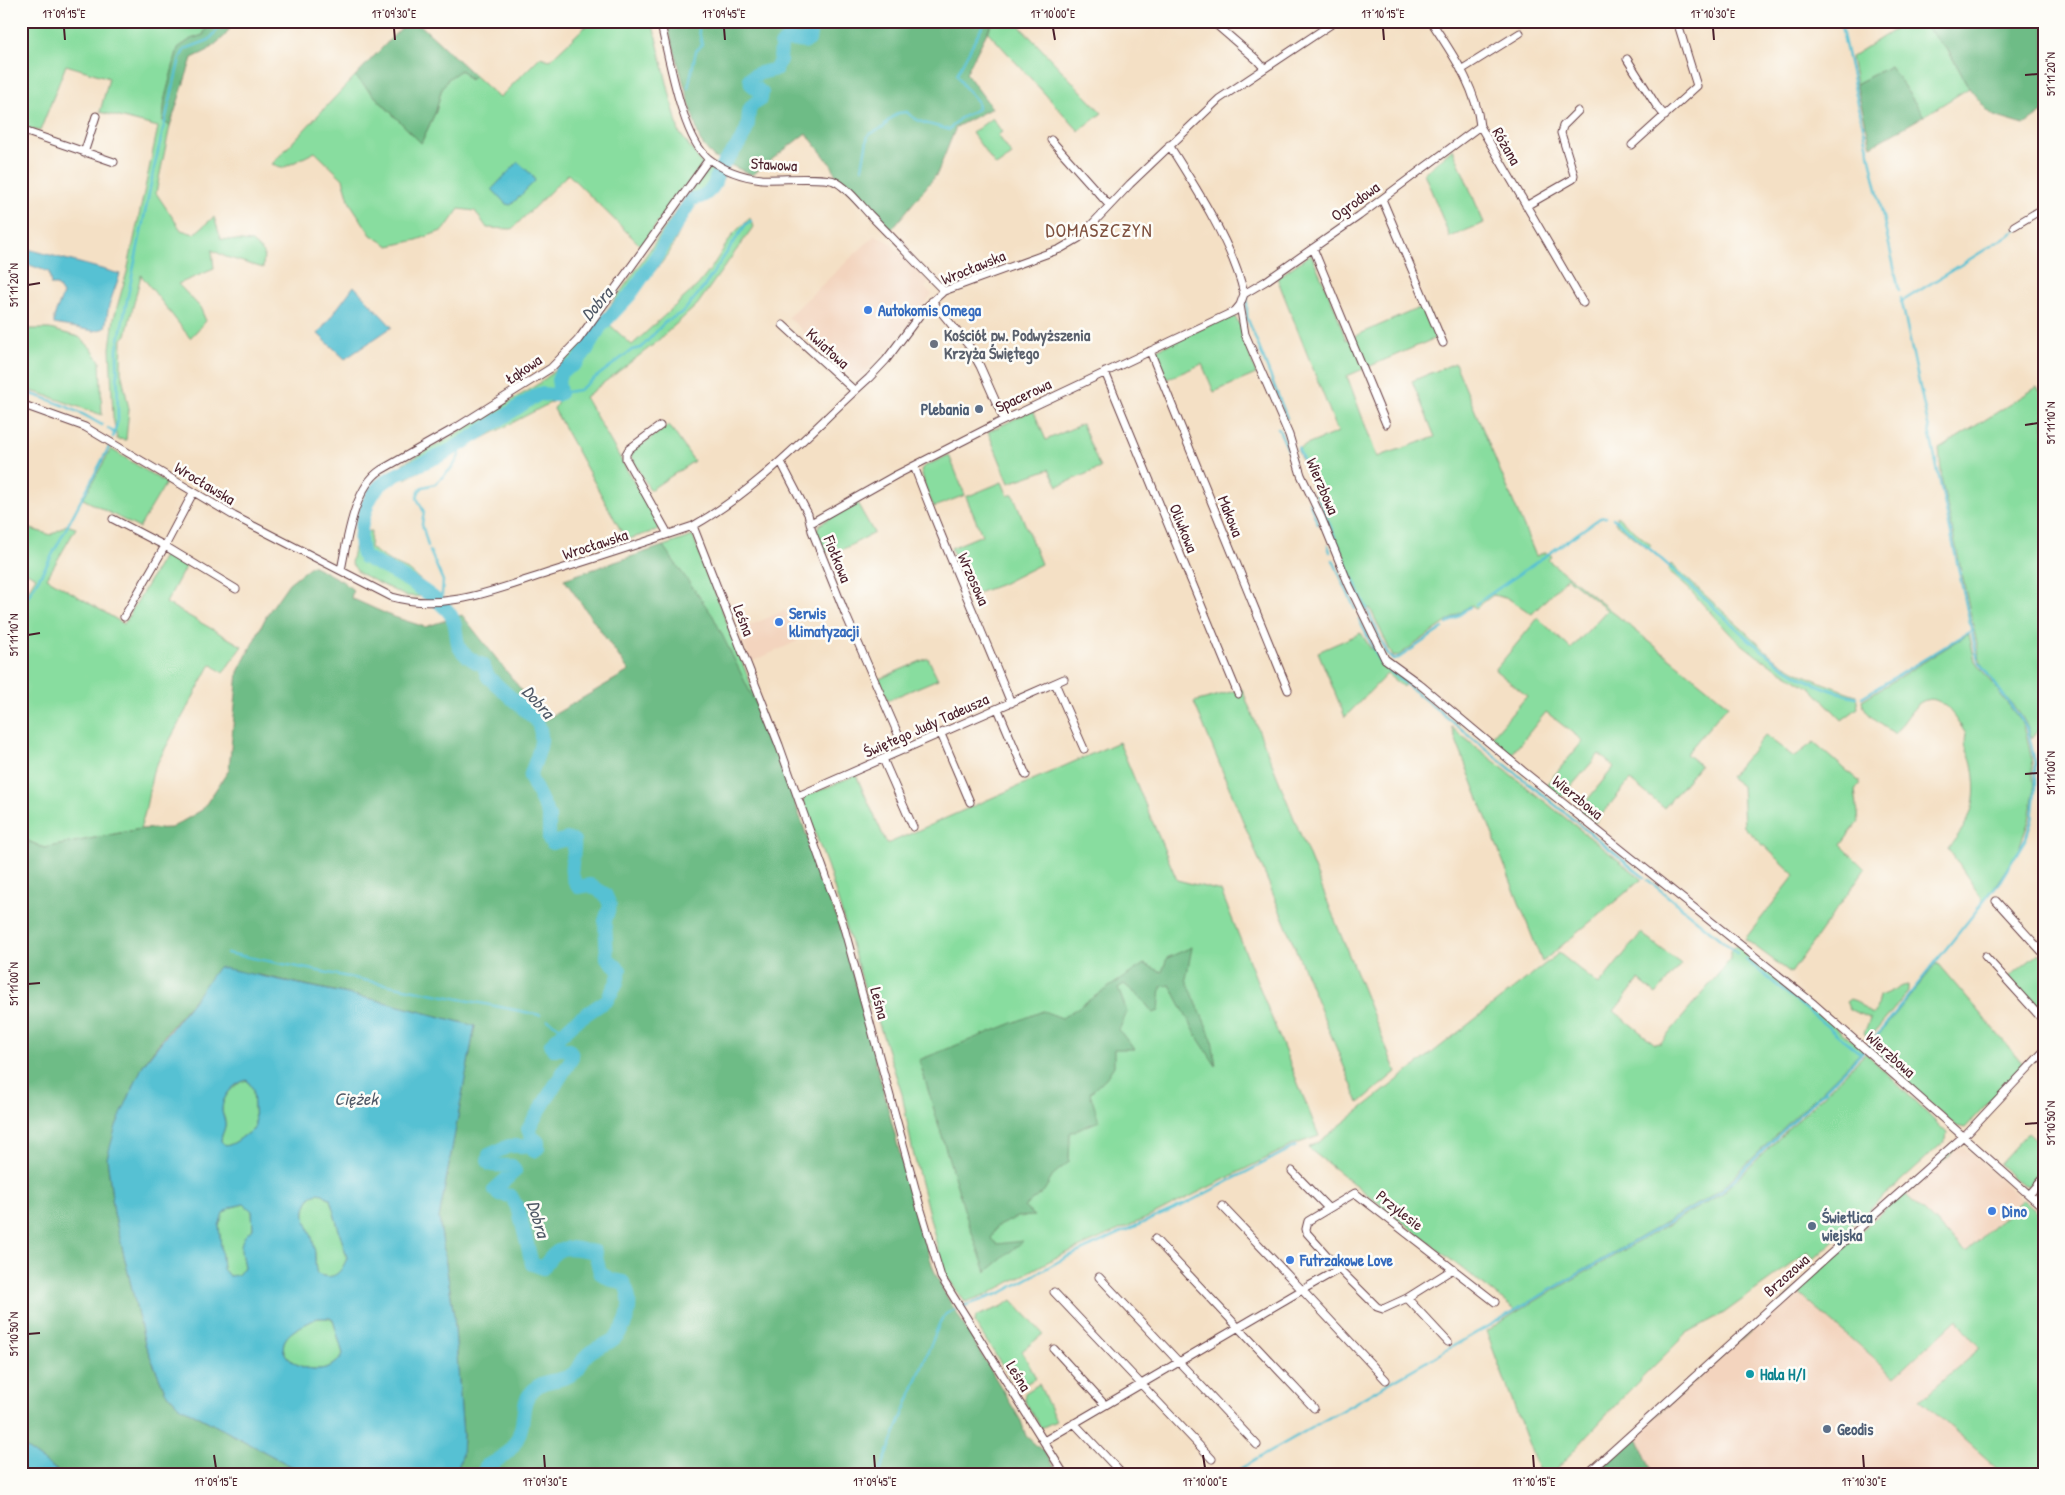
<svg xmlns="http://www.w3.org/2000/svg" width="2065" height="1495" font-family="'Patrick Hand',sans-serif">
  <rect width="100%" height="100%" fill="#fdfcf7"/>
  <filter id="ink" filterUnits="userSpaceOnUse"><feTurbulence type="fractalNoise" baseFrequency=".02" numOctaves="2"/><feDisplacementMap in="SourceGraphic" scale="10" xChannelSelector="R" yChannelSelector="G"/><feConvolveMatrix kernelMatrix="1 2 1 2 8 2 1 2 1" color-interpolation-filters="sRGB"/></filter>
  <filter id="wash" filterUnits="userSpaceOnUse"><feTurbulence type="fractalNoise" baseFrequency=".0096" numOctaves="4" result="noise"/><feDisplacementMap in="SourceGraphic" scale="20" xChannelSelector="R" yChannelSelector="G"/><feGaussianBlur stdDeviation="1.12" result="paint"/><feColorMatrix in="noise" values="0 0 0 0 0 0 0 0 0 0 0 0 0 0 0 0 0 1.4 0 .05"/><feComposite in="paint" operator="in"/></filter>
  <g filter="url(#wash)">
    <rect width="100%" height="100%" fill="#f4e0c5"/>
    <!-- built -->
    <path fill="#f3d4be" d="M875,235L888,241L929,282L925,288L932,294L894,343L856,382L788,317Z
      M785,610L798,641L751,662L738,631Z
      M1965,1148L2023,1200L1966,1252L1905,1195L1955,1150Z
      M1796,1290L1895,1377L1956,1319L1980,1348L1920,1400L2004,1474H1653L1636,1435Z"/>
    <!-- green -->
    <path fill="#88dd9f" stroke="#697e65" d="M22,21H207L208,24L203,35L191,39L178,48L165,98L163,121L170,126L156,193L181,230L194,234L214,217L221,239L252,242L264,253L263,268L226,257L212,250L214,269L178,284L200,307L206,321L190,338L141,275L126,335L122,339L121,371L129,409L126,440L117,439L113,417L110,348L114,318L127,272L158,127L100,112L109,78L66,65L40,131L21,127L23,34Z
      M591,21H652L679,132L703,165L667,209L641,246L568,174L512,229L487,228L475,211L459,209L444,230L417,240L389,246L371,235L350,203L343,179L315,152L283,168L272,164L355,76L421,143L436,111L441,91L448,79L461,69L469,80L474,75L499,98L540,57L550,60Z
      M993,21H1015L1102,113L1079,131L988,32Z
      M1908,21C1936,21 1957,66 1969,88L1924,116L1890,66L1856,84L1851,57Z
      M992,118L1002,132L998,135L1012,155L996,166L972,133Z
      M1453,149L1484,223L1450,237L1424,173Z
      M714,166L725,175L718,190L704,200L693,205L668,255L610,325L632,345L698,285L710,270L733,234L750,218L753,227L697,305L653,345L585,397L661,529L626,540L554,409L563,392L552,402L405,479L403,463C438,446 469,426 502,406C520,395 540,385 555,370C614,312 655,237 705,171Z
      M1311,254L1335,308L1346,340L1426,305L1438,337L1347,376L1377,457L1435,437L1412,381L1455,363L1536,556L1545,552L1552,556L1548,560L1728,705L1686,754L1700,765L1664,808L1630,780L1595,823L1579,810L1614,767L1599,754L1562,797L1546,785L1583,741L1546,712L1511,755L1491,738L1527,696L1495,670L1538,618L1571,649L1607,610L1567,578L1532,614L1509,599L1493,595L1476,608L1471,605L1398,656L1393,657L1370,608L1365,611L1333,540L1297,449L1338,432L1277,278Z
      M1233,314L1240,325L1256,374L1214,392L1202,364L1165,380L1154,351Z
      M21,329H50L79,337L90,347L100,361L102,415L39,393L21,389Z
      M2037,387L2040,392L2044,390V731L2040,728L2032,738C2029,731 2026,723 2022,717C2008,696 1980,676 1978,649L1942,482L1939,449Z
      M1033,410L1046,440L1082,424L1100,468L1058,486L1049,469L1009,483L988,432Z
      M669,425L694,461L650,490L631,457L633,451Z
      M111,449L166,483L139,528L83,499Z
      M949,455L965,495L934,507L926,490L921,470L923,467Z
      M1002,482L1008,496L1013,494L1041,564L1002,584L970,596L951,548L982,535L966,497Z
      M856,501L874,533L832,555L830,551L825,553L816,532L819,525Z
      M1617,516L1651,545L1648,549L1615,523Z
      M66,525L76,528L47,578L124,624L164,556L169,554L188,562L166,603L242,646L223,673L211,664L153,771L145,812L140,829L44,848L21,838V602L36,577L21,569V526L51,535Z
      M371,531L370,548L391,562L410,571L427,586L434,597L405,596L359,573L351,563L357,533Z
      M693,536L769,731L741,676L663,546Z
      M1671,564L1774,658C1800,675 1826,685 1856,695L1858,708L1842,720L1812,689L1757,656L1733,637L1688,588L1668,571Z
      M1361,633L1371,649L1375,648L1387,664L1408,678L1403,687L1387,674L1345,717L1318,652Z
      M1969,634L1975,661L2020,720L2026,733L2031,756L2034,790L2029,821L2017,853L1984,902L1948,848C1972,820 1979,801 1972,764C1969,750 1963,751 1966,734C1956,719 1939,686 1917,705C1910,712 1901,726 1895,734C1883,725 1864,716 1862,700Z
      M928,658L938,679L888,700L879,679Z
      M1242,689L1396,1072L1359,1103L1194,702Z
      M1451,727L1642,879L1542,962Z
      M1765,735L1794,757L1814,742L1861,783L1855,790L1859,821L1841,845L1865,869L1791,973L1745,939L1795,875L1744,827L1742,786L1730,777Z
      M1119,742L1177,880L1221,891L1319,1136L1293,1145L1149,1217L1055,1258L988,1294L965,1302L944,1273L912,1148L902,1094L878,1021L870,1006L828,868L803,801L804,797L856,775L887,844Z
      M1641,933L1681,964L1656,994L1639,980L1614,1011L1655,1044L1661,1043L1730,960V951L1737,945L1863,1050L1719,1191L1515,1310L1308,1148L1319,1142L1559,953L1599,985Z
      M2039,953L2044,958V1015L2009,977Z
      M1937,963L2024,1065L1965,1128L1956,1126L1868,1048Z
      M1908,985V992L1869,1039L1864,1033L1870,1019L1850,1009L1846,1002L1850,999L1856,1001L1872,1015L1876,1010L1879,996C1889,993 1898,986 1908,985Z
      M1866,1053L1947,1133L1946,1140L1814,1259L1808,1252L1724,1313L1687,1333L1625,1395L1552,1474H1540L1486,1331L1518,1311L1723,1193Z
      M247,1080L253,1089L255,1125L253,1130C243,1135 238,1143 226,1146L221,1142C221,1134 226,1129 225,1122C225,1118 222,1114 222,1110C222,1096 234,1084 247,1080Z
      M2028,1132L2044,1147V1173C2040,1177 2037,1182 2032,1185C2022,1190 2006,1170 1999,1164Z
      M1953,1148L1955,1150L1906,1195L1966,1252L2023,1200L2044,1218V1474H2004L1920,1400L1980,1348L1957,1319L1895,1377L1796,1291L1591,1474Z
      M318,1193L323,1194L330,1199L347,1258C341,1274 334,1281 317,1274C314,1266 316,1262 315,1254C312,1231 295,1218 312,1195Z
      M244,1204L252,1210L253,1229C238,1240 241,1251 244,1267L239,1275L229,1276L223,1269L219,1226L223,1213L232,1207Z
      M1012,1300L1043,1334L1022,1351L1036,1378L1022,1386L1019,1385L1014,1377L1011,1379L975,1323L976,1316L1001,1307Z
      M317,1318H330L333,1320L343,1354C327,1386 268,1361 287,1337C294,1328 307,1324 317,1318Z
      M1039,1384L1056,1421L1041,1428L1024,1400L1025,1393Z"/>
    <!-- forest -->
    <path fill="#6ebc86" stroke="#5c6e58" d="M207,21H234L225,36L207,51L192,58L170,126L163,121L165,98L178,48L191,39L203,35L208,24Z
      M408,21H416L474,75L470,80L461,70L448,79L441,91L436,111L421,143L355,76Z
      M666,21H993L966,73L992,108L956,127L937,174L891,230L838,181L832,166L806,133L752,175L713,157L700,141Z
      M1918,21H2044V111L2024,125L1994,116L1986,109L1969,88L1950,53L1924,25Z
      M1890,66L1924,116L1871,146L1856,84Z
      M663,546L713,616L769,731L843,936L907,1181L933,1268L943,1290L1021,1421L1026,1436L1046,1454L1059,1474H456L462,1456L463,1435L454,1316L439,1218L475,1026L376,1000L259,975L194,1000L167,1032L143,1065L107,1158L114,1213L145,1344L165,1391L179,1406L289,1465L310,1474H62L21,1445V838L44,848L140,829L171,828L202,810L229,770L238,672L268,613L289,583L312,565L342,581L353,590L351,598L391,616L425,627L462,615L545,720L629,671L564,579Z
      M1192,947L1186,979L1212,1039L1216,1066L1198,1038L1170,985L1161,987L1159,1011L1153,1013L1142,999L1124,984L1118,988L1127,1012L1119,1030L1134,1049H1114V1066L1106,1078L1090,1093L1099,1121L1070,1133L1069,1162L1054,1174L1044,1191L1024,1207L1034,1216L1017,1217L996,1227L991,1239L997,1244L1023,1241L986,1272L966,1216L919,1060L1043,1011L1062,1018L1144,964L1162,972L1167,958Z
      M1636,1435L1653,1474H1593Z"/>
    <!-- water -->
    <path fill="#57c1d3" stroke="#50707f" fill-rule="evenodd" d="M518,162L533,176L535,181L511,205L506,204L492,189Z
      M28,249L120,274L109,305L105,328L94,331L54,324V317L63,294L57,285H51L49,272L21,262L25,251Z
      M354,286L392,327L345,359L318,334Z
      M218,967L376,1000L475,1026L439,1218L454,1316L463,1435L462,1456L456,1474H310L289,1465L179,1406L165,1391L145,1344L114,1213L107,1158L116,1126L143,1065L194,1000ZM247,1080L253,1089L255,1125L253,1130C243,1135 238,1143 226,1146L221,1141C221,1135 224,1132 225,1126C226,1120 222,1116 222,1110C222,1096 234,1083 247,1080ZM318,1193L323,1194L330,1199L347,1258C341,1273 334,1281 317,1274C314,1264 316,1256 314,1246C311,1225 296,1217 312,1195ZM244,1204L252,1211L253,1229C236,1241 241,1250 244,1267L238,1275L229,1276L223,1269L219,1226L223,1213L232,1207ZM317,1318H330L333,1320L343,1354C327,1386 268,1361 287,1337C294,1328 307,1324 317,1318Z
      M21,1445L62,1474H21Z"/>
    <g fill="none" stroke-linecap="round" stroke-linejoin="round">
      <!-- stream -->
      <path stroke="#57c1d3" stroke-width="2.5" d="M215,21L220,28
        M1840,21L1899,290
        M688,88L696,51L702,45L697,21
        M862,168L868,135L884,127L888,121L898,113L907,112C919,125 933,124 949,130L959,119L978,109L977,101L963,85L957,74L985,21
        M1247,297V317L1287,418
        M1901,302L2044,213
        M21,391C51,399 76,409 102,425
        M560,393L579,390L632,350L641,348L665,322L683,312L703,288L746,224L751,221
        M108,428L114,433
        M1278,428L1293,460
        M113,437L118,420L117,349L155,164L180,58L185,49L209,40L225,21
        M1298,448L1344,559L1388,655L1393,660L1397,659L1443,628
        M1309,502L1318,524
        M1613,518C1645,544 1675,571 1705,599C1754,644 1788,682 1856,697
        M1328,545L1330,552
        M428,546L422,524L424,512L417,498L419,491L423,487L435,484L453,467L460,454L459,445
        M430,551L443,581L441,606
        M1333,560L1355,609
        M1476,604L1600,518L1606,517
        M21,608L49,561L109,447
        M1359,619L1381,664L1644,877
        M1447,624L1470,607
        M1862,697L1971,631
        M1648,880L1737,953
        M227,953L540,1015
        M1745,959L1861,1054
        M612,992L617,995
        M548,1020L564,1030
        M1867,1048L2000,881L2026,838L2032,820L2035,791V763L2028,731L2021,719L1978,661L1901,298
        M964,1306L1001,1293L1065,1258L1185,1204L1296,1146
        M879,1474L940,1322L946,1314L955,1309
        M1231,1474L1721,1192L1864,1051"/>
      <!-- river -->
      <path stroke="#57c1d3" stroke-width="14" d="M483,1474L486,1466C508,1457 521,1441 523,1417C524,1410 524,1401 529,1395C543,1377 552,1384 569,1376C581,1370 579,1364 586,1356C593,1347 607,1346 615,1338C630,1323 634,1299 623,1282L612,1280L600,1273L595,1252C567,1247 559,1242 543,1268L532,1264L519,1211L511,1196L499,1194L494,1190L515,1171L512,1166L491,1165L488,1161L489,1155L509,1146H529L534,1151L538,1148V1142L532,1137L528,1129L572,1058L571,1052L568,1049H553L551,1044L576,1021L607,1000L617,982L620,970L607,958L605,921L610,905L605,894L590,885L578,887C565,867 576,861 574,841L567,839L552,843L549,839V816L530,777C536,756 548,740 536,720L488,677L483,665C474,662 460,653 458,644C455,632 457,622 448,611C428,589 391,571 364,557C355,537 365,497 383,483C400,470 426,463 445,453C478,435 508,413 539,394L556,395L560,393L558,380L562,371L575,364L586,351L600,327L630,295L653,262L692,199C701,198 706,195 712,188C716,183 716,176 719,170C728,156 742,144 747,128C751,112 744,109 761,99L762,93L751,84L750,78L757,74L776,69L780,60L781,45L787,39L805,42L809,40L810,33L808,21"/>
    </g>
  </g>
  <g filter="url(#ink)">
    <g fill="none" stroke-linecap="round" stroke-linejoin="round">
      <defs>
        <path id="street" d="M660,21C669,55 682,139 709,159C725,171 743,177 762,179C779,180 822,176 834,181C846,186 861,205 870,215C895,240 919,266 944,291
          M1212,21L1256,59L1264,68
          M1431,21C1452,54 1476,86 1480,126L1583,303
          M1627,59L1656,105L1665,116
          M1461,70L1520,33
          M21,130L114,162
          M1051,140L1109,205
          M1169,145C1195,186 1234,247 1244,294
          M1632,145L1697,86L1677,21
          M84,153L96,116
          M1382,199L1443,343
          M1526,206L1573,179L1574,175L1561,133L1563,126L1578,111
          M2014,226L2044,208
          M1313,248L1386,424
          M1244,294L1266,281L1359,216L1480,126
          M932,301L969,346L980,366L1004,420
          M1240,305L1245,334L1289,435L1301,475L1321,517L1349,585L1385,659L1418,683L1523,771L1814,1004L2044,1208
          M783,325L855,391
          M1150,351L1288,690
          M1105,372L1238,694
          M21,404L85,427L234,516L392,597C446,612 497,589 548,573C596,558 645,542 693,526C761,488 811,430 869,378L886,360L925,308L944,291L1060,249L1079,238L1130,184L1219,99L1336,21
          M660,426L629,449L626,454V459L668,534
          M781,462L808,514L812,531L845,613L905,750
          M914,466C944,546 979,624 1011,703
          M113,519L165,546L193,493
          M811,523L896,475L996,424L1235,311L1240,305L1244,294
          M693,526L779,745L843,924L921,1210L941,1277L1064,1474
          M341,570C347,541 354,487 381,470L457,427L551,368L578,340L709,159
          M124,617L165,546L236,589
          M1055,683L1084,749
          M998,709L1026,775
          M941,734L970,802
          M883,759L913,827
          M798,796L1064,679
          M1996,901L2044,954
          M1985,956L2044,1021
          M1292,1171L1328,1208
          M2029,1195L2044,1178
          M1155,1239L1314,1408
          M1339,1269L1377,1307L1383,1309L1407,1298L1453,1269
          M1099,1277L1257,1445
          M1054,1292L1212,1459
          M1407,1298L1448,1342
          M1054,1349L1105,1405
          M1386,1380L1302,1290L1339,1269L1307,1233L1306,1229L1308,1221L1355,1193L1495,1302
          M1074,1423L1122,1474
          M1044,1441L1302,1290L1222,1206
          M1587,1474L1828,1256L1968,1132L2044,1051"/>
      </defs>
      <!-- street casing -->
      <use href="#street" stroke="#643c42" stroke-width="9"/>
      <!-- street -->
      <use href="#street" stroke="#fff" stroke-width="7"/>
    </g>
  </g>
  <!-- ticks -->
  <path fill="none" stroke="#4a1f2b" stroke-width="2" d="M64,28L65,40M394,28L395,40M724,28L725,40M1053,28L1055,40M1383,28L1384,40M1713,28L1714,40M2025,75L2038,74M28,285L40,283M2025,425L2038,423M28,635L40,633M2025,774L2038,773M28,984L40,983M2025,1124L2038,1123M28,1334L40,1333M214,1455L216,1468M544,1455L545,1468M874,1455L875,1468M1203,1455L1205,1468M1533,1455L1534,1468M1863,1455L1864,1468"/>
  <!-- markers -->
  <g fill="#3f7fe0" stroke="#fdfcf7" stroke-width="2">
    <circle cx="868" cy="310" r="5"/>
    <circle cx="779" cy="622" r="5"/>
    <circle cx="1992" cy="1211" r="5"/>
    <circle cx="1290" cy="1260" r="5"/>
  </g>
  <circle fill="#6b7280" stroke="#fdfcf7" stroke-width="2" cx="934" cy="344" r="5"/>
  <g fill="#5c6f8a" stroke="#fdfcf7" stroke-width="2">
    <circle cx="979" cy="409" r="5"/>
    <circle cx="1812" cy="1226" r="5"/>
    <circle cx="1827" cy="1429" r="5"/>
  </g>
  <circle fill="#0f9aa8" stroke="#fdfcf7" stroke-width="2" cx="1750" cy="1374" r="5"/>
  <g text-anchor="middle" stroke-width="5" stroke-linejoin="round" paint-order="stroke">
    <!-- street labels -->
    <g font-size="16" fill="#4a1f2b" stroke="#fdfcf7">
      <text transform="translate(1507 146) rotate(60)" y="6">Różana</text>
      <text transform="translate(774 164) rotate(3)" y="6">Stawowa</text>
      <text transform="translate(1355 201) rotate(-36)" y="6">Ogrodowa</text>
      <text transform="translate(973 267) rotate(-22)" y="6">Wrocławska</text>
      <text transform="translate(828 348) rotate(42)" y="6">Kwiatowa</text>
      <text transform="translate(523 369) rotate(-34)" y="6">Łąkowa</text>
      <text transform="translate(1023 395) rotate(-25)" y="6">Spacerowa</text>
      <text transform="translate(205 483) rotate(31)" y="6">Wrocławska</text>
      <text transform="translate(1323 486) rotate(67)" y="6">Wierzbowa</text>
      <text transform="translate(1231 516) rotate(68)" y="6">Makowa</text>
      <text transform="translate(1184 528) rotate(68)" y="6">Oliwkowa</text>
      <text transform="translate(595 544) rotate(-18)" y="6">Wrocławska</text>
      <text transform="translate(838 559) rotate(68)" y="6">Fiołkowa</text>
      <text transform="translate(974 579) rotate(66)" y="6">Wrzosowa</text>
      <text transform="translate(744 620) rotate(69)" y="6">Leśna</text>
      <text transform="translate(926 725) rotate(-24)" y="6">Świętego Judy Tadeusza</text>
      <text transform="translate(1578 797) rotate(39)" y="6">Wierzbowa</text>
      <text transform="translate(880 1003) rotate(75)" y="6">Leśna</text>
      <text transform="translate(1891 1054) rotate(42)" y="6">Wierzbowa</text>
      <text transform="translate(1400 1210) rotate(38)" y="6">Przylesie</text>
      <text transform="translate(1786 1275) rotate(-42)" y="6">Brzozowa</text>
      <text transform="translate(1019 1376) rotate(58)" y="6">Leśna</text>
    </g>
    <!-- shop labels -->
    <g font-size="16" font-weight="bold" fill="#366cbe" stroke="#fdfcf7" text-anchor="start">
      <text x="878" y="316">Autokomis Omega</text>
      <text x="789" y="619">Serwis<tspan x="789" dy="18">klimatyzacji</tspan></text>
      <text x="2002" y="1217">Dino</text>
      <text x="1300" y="1266">Futrzakowe Love</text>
    </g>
    <!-- worship labels -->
    <g font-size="16" font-weight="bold" fill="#5b616d" stroke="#fdfcf7" text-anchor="start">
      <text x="944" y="341">Kościół pw. Podwyższenia<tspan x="944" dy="18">Krzyża Świętego</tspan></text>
    </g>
    <!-- service labels -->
    <g font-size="16" font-weight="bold" fill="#4e5e75" stroke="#fdfcf7" text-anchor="start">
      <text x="969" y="415" text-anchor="end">Plebania</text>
      <text x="1822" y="1223">Świetlica<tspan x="1822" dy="18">wiejska</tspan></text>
      <text x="1837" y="1435">Geodis</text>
    </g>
    <!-- culture labels -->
    <g font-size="16" font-weight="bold" fill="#0d838f" stroke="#fdfcf7" text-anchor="start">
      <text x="1760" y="1380">Hala H/I</text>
    </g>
    <!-- water labels -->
    <g font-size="18" font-style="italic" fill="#4f5866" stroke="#fdfcf7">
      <text transform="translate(597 304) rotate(-49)" y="6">Dobra</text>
      <text transform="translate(538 702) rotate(48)" y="6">Dobra</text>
      <text x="356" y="1105">Ciężek</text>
      <text transform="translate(538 1219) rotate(73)" y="6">Dobra</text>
    </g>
    <!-- quarter labels -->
    <g font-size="19" letter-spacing="1" fill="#7e503e" stroke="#fdfcf7">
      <text x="1099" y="237">DOMASZCZYN</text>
    </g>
  </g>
  <!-- margin -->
  <rect width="2065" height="1495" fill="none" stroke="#fdfcf7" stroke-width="55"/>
  <rect x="28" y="28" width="2010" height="1440" fill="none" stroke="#4a1f2b" stroke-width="2"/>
  <g font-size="12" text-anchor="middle" fill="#4a1f2b">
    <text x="64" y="18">17°09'15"E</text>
    <text x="394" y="18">17°09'30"E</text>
    <text x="724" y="18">17°09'45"E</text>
    <text x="1053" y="18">17°10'00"E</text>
    <text x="1383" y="18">17°10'15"E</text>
    <text x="1713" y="18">17°10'30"E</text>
    <text transform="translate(2051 74) rotate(-90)" y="4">51°11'20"N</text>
    <text transform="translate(14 285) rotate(-90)" y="4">51°11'20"N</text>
    <text transform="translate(2051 423) rotate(-90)" y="4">51°11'10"N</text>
    <text transform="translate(14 635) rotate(-90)" y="4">51°11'10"N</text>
    <text transform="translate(2051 773) rotate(-90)" y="4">51°11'00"N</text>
    <text transform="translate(14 984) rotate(-90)" y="4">51°11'00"N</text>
    <text transform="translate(2051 1123) rotate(-90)" y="4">51°10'50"N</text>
    <text transform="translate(14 1334) rotate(-90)" y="4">51°10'50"N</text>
    <text x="216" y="1486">17°09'15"E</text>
    <text x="545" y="1486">17°09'30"E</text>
    <text x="875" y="1486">17°09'45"E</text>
    <text x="1205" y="1486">17°10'00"E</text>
    <text x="1534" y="1486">17°10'15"E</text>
    <text x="1864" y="1486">17°10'30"E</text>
  </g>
</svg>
